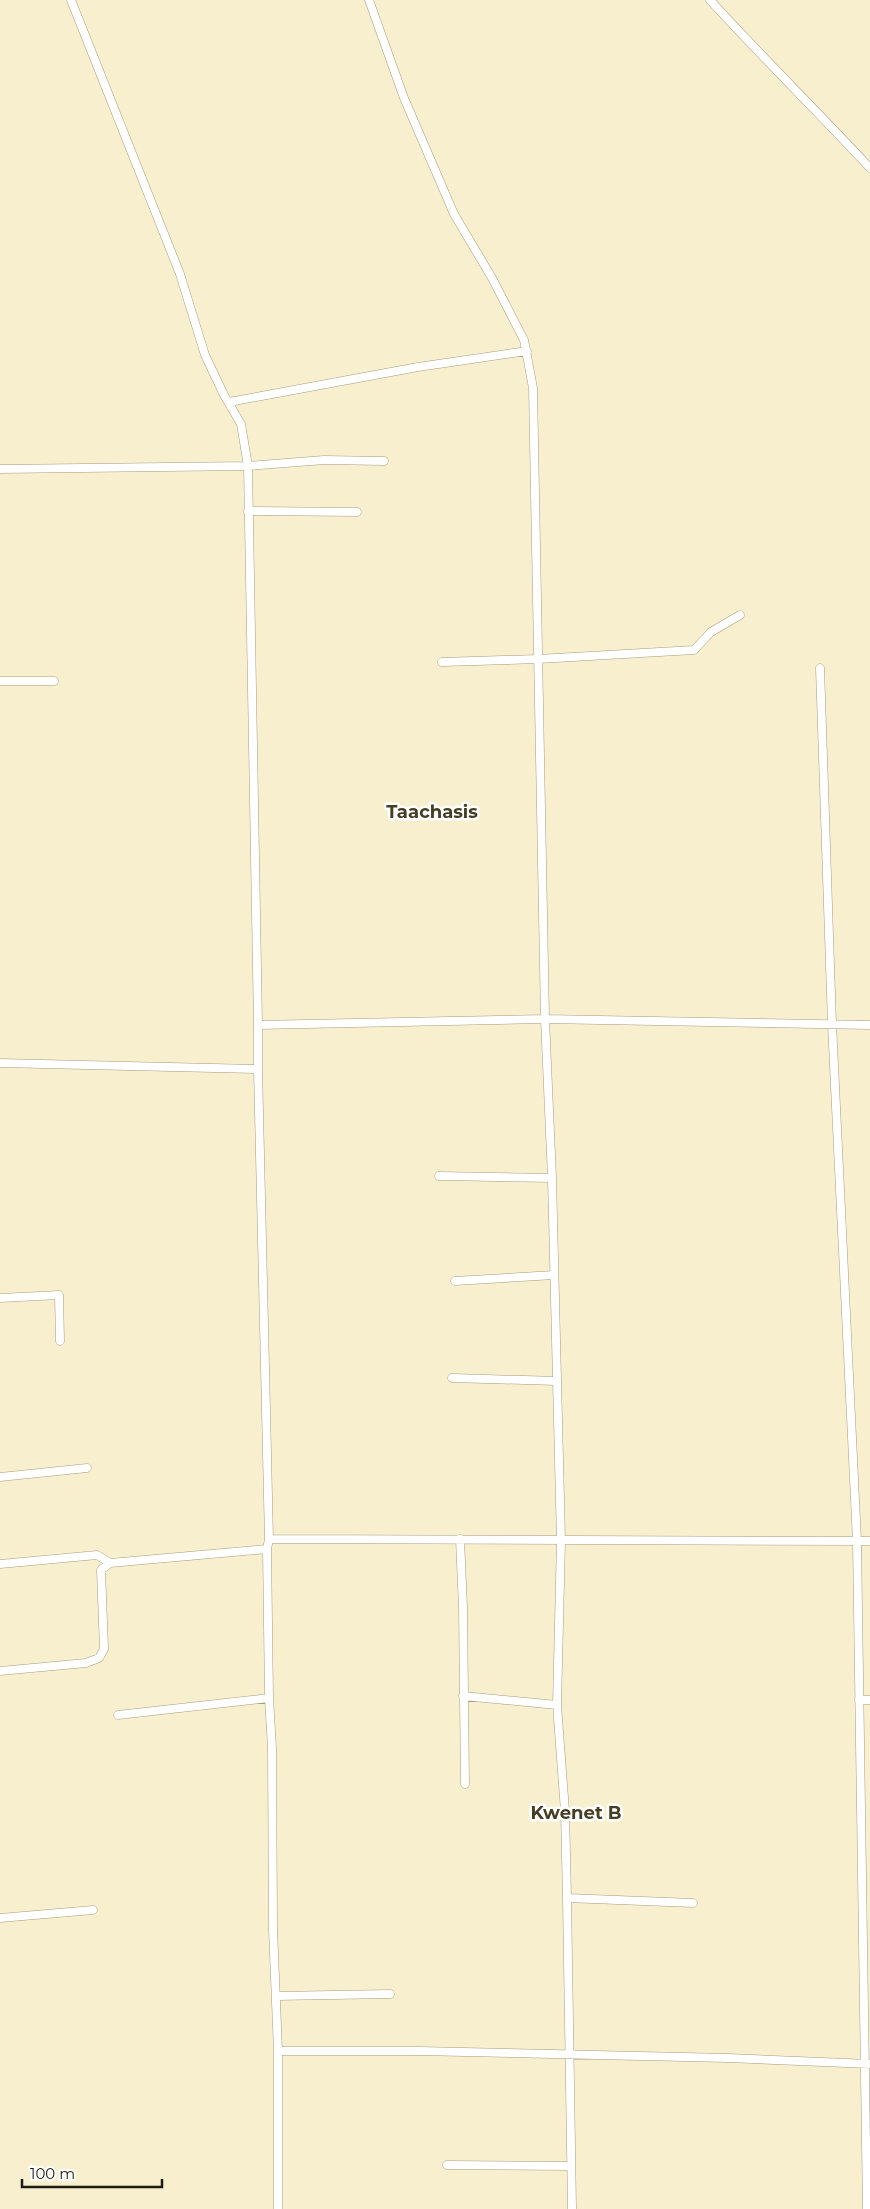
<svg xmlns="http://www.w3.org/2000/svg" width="870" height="2209" font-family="Montserrat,sans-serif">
  <rect width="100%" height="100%" fill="#f8efcf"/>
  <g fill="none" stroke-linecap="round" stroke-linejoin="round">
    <defs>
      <path id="street" d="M71,0L180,274L205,355L224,395L241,424L248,466L258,1025V1069L269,1539L267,1549L269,1698L272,1748L273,1929L278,2051V2209
        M369,0L404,98L454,214L492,278L524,340L533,388L545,1019L552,1178L561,1541L557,1705L565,1811L567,1898L572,2209
        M710,0C762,57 817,111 870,168
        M229,402L418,367L527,351
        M0,469L248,466L324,460L384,461
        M248,511L357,512
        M442,662L538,659L694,650L711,632L740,615
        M820,668L832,1024L857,1541L867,2209
        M0,681H54
        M258,1025L545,1019L870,1025
        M0,1063L258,1069
        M439,1176L552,1178
        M455,1281L554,1275
        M0,1298L59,1295L60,1341
        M452,1378L557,1381
        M0,1477L87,1468
        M269,1539L870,1541
        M460,1539L463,1608L465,1784
        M0,1564L97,1555L110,1563
        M0,1671L86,1663L99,1658L104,1649L101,1570L110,1563L267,1549
        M463,1696L557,1705
        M859,1700H870
        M118,1715L269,1698
        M567,1898L693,1903
        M0,1918L93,1910
        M276,1996L390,1994
        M278,2051H419L728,2058L870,2064
        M447,2165L571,2166"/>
    </defs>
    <!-- street casing -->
    <use href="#street" stroke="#a59d7e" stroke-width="9"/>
    <!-- street -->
    <use href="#street" stroke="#fff" stroke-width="8"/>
  </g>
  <g text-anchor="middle" stroke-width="5" stroke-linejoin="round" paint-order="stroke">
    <!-- quarter labels -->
    <g font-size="18" font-weight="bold" fill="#463e23" stroke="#fff">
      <text x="432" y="818">Taachasis</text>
      <text x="576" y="1819">Kwenet B</text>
    </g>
  </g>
  <!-- scale -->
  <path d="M22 2179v8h140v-8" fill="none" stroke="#1c190d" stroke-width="2.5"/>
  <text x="30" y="2179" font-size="15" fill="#1c190d" stroke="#ffffff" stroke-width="4" paint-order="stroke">100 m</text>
</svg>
